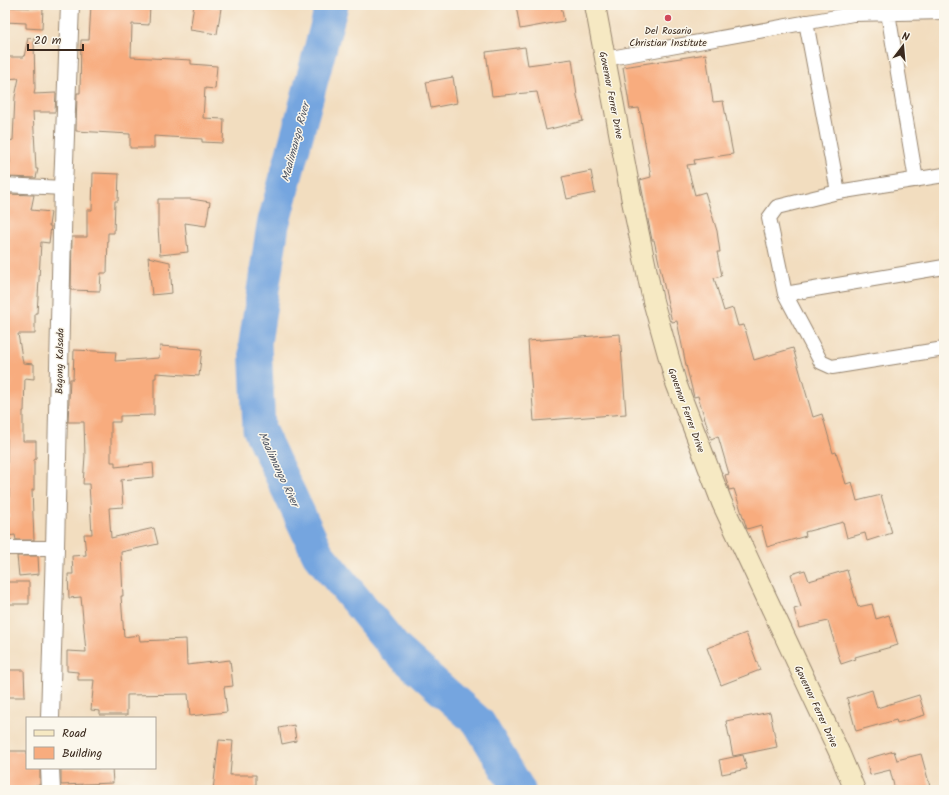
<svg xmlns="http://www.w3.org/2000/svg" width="949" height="795" font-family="Kalam,sans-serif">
  <rect width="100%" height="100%" fill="#fbf7ec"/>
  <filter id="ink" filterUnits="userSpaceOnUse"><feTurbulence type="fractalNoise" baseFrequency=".025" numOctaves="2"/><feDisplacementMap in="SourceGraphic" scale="8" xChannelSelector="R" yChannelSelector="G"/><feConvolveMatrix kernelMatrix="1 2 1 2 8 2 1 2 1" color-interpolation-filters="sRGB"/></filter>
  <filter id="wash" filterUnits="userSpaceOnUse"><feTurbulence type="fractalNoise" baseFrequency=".012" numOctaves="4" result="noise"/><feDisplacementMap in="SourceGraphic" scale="16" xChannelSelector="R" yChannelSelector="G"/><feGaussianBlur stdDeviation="0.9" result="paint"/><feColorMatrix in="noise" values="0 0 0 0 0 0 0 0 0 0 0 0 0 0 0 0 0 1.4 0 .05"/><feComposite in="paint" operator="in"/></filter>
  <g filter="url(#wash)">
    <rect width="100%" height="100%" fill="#f2ddbf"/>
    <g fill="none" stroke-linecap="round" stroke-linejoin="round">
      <!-- river -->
      <path stroke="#74a5df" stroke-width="33" d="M332,5L273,225L255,343L259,429L318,554L395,648L479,723L519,790"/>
    </g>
    <g id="blocks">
      <!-- building -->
      <path fill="#f8ac7e" d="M91,5H150L149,25L132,24L131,57L191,60V64L217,66L215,89L205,88L203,118L224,119L223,143L202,142V139L154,136V148H130V134L76,131L77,93H80L81,40H89Z
        M194,5L221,8L217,34L190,30Z
        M516,5H561L564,21L520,29Z
        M5,7L43,8L42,29L26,28V23L5,22Z
        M28,38L34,39L35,88L34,94L56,93L55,112H33L36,169H38L36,178L6,177V163H10L9,141L13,140L15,97L19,78L5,79V57H24Z
        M525,47L528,65L572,59L577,96L583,121L546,130L537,92L492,96L486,52Z
        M706,54L713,102L723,101L733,154L694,160L695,164L687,165L695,195L705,192L717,231L720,252H717L722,276L714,278L724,311L733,308L738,326L744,325L754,360L793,348L813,417L822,414L833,453L836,452L846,484L852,482L857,501L881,495L892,533L867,541L865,533L847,538L843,522L805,532L806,536L767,547L761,525L747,529L734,489L729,490L725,475L729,474L718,436L711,439L698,396L694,397L686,365L677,321L672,322L654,240H652L640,180L651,177L639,108L630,109L623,67Z
        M453,77L457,103L431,108L426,82Z
        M591,171L595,193L567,199L562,177Z
        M93,173L119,174L118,201H115L114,233H108L107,273H101L100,291L71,290L72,237H87V210H92Z
        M6,194L34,195L31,210L51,212L49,226H51L49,243L41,242L38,297L37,313H35V334H18L23,363L34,364V379L25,378L24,411H23V441H36V459L34,460V490H32L34,540H16L15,535L7,536L6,517H9V489H7V438H5V256L8,231L5,230Z
        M158,199H191L210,202L206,226L185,223L188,252L160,255L158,227Z
        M148,257L170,262L172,293L152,295Z
        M620,334L626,414L534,421L528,341Z
        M160,346L202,349L199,376L156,373V378H154V415L120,416V422H111V462H115V467L153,463L154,477L121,480L123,507L109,508L111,538L154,528L158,544L121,552L123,596H121L124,637L139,635L140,641L186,639L187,665L230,660L233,686L224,687L227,712L190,716L188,694L127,695V715H100V711L91,710L94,680H78V672L67,671V651L86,652L81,597L69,598L68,574H73L72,556L86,555L84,534H92L89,484H83L85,456L84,422H68L70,379H73L74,350L116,352L115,361L159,358Z
        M17,556H38L39,574L19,576Z
        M805,570L809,581L847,570L858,607L872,604L876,619L889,615L898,645L855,657L856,659L841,664L828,621L799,628L794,609L801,607L791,574Z
        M5,582H29V604H5Z
        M746,633L760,670L721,685L707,648Z
        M5,670H24L25,697H5Z
        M872,690L877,708L919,695L925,715L897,723L896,720L856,731L847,698Z
        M770,712L777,747L733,756L726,721Z
        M294,725L296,741L282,744L279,728Z
        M219,740L233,741L230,775H256V790H213Z
        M5,751H27V768H40V785H35V790H5Z
        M894,751L897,760L921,754L931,790H895L890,770L870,775L866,759Z
        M743,755L747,769L722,774L719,760Z
        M61,768H112L113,783L61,785Z"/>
    </g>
  </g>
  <g filter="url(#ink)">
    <use href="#blocks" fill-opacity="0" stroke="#96846e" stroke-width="1"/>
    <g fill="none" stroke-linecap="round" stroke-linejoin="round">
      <defs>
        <path id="minor" d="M888,13L916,180
          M806,22L838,192
          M605,59L853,14L944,12
          M944,175L838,192L777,207L769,218L785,294L821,362L832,367L944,349
          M5,185L63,188
          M785,294L944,267
          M5,548H55"/>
        <path id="tertiary" d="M50,718L55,548L63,188L70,5
          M50,768L51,790"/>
        <path id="secondary" d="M595,5L632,201L653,301L676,383L722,503L839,752L855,790"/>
      </defs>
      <!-- minor casing -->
      <use href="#minor" stroke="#96846e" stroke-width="16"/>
      <!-- tertiary casing -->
      <use href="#tertiary" stroke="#96846e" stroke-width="20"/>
      <!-- secondary casing -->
      <use href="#secondary" stroke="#96846e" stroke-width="22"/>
      <!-- minor -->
      <use href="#minor" stroke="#fff" stroke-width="14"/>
      <!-- tertiary -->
      <use href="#tertiary" stroke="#fff" stroke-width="18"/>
      <!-- secondary -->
      <use href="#secondary" stroke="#f6e9c3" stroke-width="20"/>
    </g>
  </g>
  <!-- markers -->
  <circle fill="#d1495b" stroke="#fbf7ec" stroke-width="1.5" cx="668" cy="18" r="4"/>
  <g text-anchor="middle" stroke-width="3" stroke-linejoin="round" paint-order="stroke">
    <!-- poi labels -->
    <g font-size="10" fill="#3b2a1e" stroke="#fbf7ec">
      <text x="668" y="34">Del Rosario<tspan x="668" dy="12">Christian Institute</tspan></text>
    </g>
    <!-- street labels -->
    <g font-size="10" fill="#3b2a1e" stroke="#fbf7ec">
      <text transform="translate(612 95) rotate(79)" y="4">Governor Ferrer Drive</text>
      <text transform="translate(59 361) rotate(-89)" y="4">Bagong Kalsada</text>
      <text transform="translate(687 410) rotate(70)" y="4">Governor Ferrer Drive</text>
      <text transform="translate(817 706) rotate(65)" y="4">Governor Ferrer Drive</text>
    </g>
    <!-- water labels -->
    <g font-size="11" font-style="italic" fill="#4f5562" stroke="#fbf7ec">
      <text transform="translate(295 142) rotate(-75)" y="4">Maalimango River</text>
      <text transform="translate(279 469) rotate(65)" y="4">Maalimango River</text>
    </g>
  </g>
  <!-- margin -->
  <rect width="949" height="795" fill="none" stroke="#fbf7ec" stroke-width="20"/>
  <!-- legend -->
  <rect x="26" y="717" width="130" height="52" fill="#fbf7ec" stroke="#aea59a"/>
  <rect x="34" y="730" width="20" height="6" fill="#f6e9c3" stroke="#aea59a"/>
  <text x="62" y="737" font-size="12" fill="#3b2a1e">Road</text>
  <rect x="34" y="747" width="20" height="12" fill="#f8ac7e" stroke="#aea59a"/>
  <text x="62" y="757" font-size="12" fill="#3b2a1e">Building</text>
  <!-- north arrow -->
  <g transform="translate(903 46) rotate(16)" stroke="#fbf7ec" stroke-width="3" paint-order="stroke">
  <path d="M0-3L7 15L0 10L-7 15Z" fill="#3b2a1e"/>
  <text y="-6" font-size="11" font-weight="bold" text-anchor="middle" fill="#3b2a1e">N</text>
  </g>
  <!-- scale -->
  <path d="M28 44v6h55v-6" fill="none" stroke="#3b2a1e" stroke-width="2"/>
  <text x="34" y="44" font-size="12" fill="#3b2a1e" stroke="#fbf7ec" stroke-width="3" paint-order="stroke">20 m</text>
</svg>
